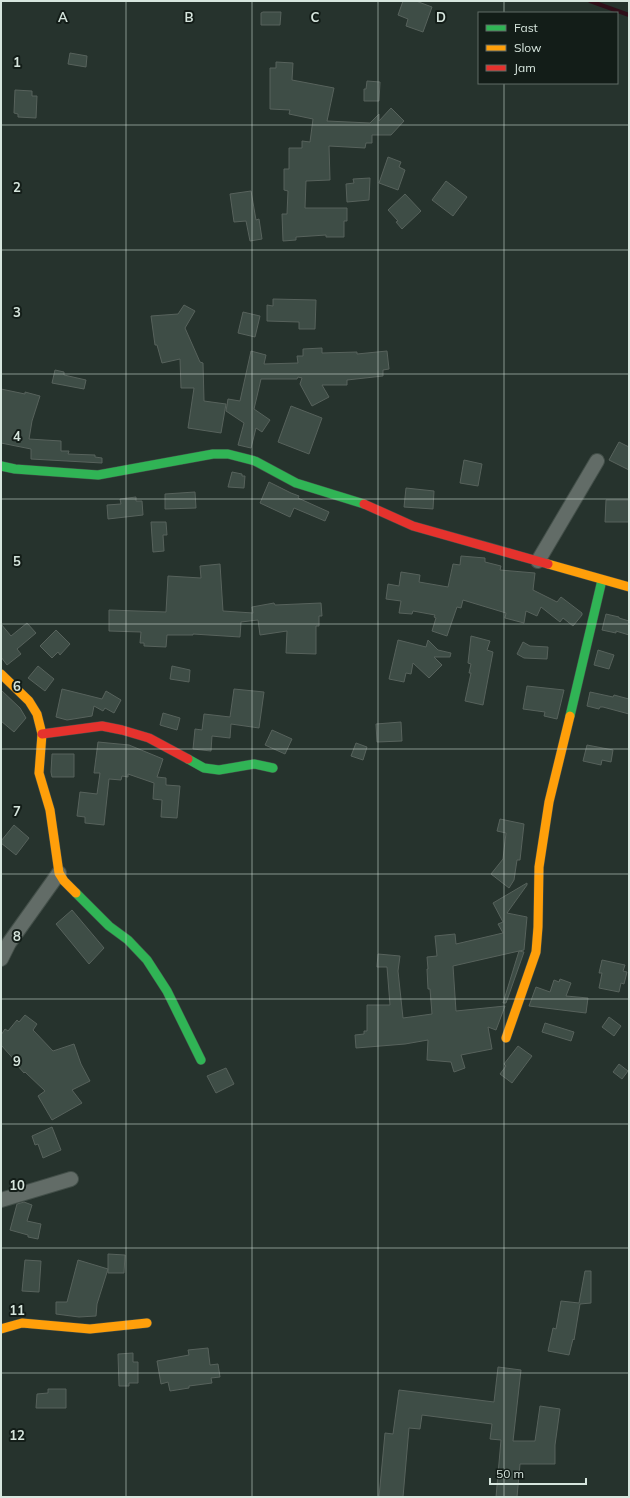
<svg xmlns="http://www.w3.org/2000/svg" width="630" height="1498" font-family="Mulish,sans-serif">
  <rect width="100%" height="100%" fill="#26332d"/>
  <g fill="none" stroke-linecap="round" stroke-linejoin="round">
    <!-- stream -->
    <path stroke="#2f0f19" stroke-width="4" d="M590,1L629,15"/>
  </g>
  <!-- building -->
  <path fill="#3e4d46" stroke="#57625c" d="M403,1H416L432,7L423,32L406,26L408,19L398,15Z
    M263,12H281L280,25H261V13Z
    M70,53L87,56L86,67L68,64Z
    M276,62L293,63L292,80L334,88L327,121L370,123L379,114V121L391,108L404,121L391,135H372V143H366L365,148L329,146L330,180L306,181L305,208H347V221H344V237H326V235L296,237V240L283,241L282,214H287L288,191L284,190V169H289V148H302V141L310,142L313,119L289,114L290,110L270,109V68H276Z
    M367,81L380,82L379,101H364V89H366Z
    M15,90L32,91V96H37L36,118L18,117V114L14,113Z
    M388,157L401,162L399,167L405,170L398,190L379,183Z
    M370,178L369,200L347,202L346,184L354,183L353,179Z
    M446,181L467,197L453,216L432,200Z
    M251,191L256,220L259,219L262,239L250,241L246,221L234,222L230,194Z
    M405,194L421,211L402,229L396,222L398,221L388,210Z
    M273,299L316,300L315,329H299V322L267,321V305L273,306Z
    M184,305L195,311L185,328L200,362L203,363L204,401L226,404L221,433L188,428L194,388H181L180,359L162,363L157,345H155L151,316L178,314Z
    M243,312L260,316L255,337L238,333Z
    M322,348V353L357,352V354L387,351L389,369L383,370V376L347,380V385H322L329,397L312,406L300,384L302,378L298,377L297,379H261L254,409L270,420L262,432L256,428L251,448L238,445L244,423L226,411L228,399L240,401L251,351L266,355L264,364L298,363L297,356H303V349Z
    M55,370L64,372V375L86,380L84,389L52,383Z
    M1,389L25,394V392L40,396L32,421L29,439L61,441V451H69L68,454L95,455V457L102,458V463L31,459V449L1,443Z
    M291,406L322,418L309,454L278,442Z
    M619,442L629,447V470L609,460Z
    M464,460L482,464L478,486L460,483Z
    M232,472L242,474V476H245L244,488L228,487Z
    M269,482L291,493L299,496L298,498L329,512L325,521L294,508L290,517L260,503Z
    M406,488L434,491L433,509L404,507Z
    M195,492L196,508L165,509V494Z
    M136,497V501H142L143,515L108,519L107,505L121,504L120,499Z
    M606,500H629V522H605Z
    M151,522H166L167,535H163L164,551L153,552Z
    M461,556L485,558V562L501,566L500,570L535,573L533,590L557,602L561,597L582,613V615L573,626L563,618L560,622L541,607L537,616L526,611L524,623L505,618L506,613L463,600L461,608L457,607L447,636L432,631L436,618L434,617L435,615L413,611L412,614L399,613L401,601L386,599L388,584L399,586L401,572L420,575L419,582L448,587L453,564L460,565Z
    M220,564L223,611L253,613L252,607L274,603L275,605L321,603L322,616H319V626H316V654L286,653L287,631L260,635L258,620L241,622L240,637L193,634V635H167L166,647L144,646V643H140L141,632L109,631V610L166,612L168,576L201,578L200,566Z
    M606,614L619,617V618L629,621V635L616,631V633L602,630Z
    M27,623L36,633L17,649L21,654L7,665L1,657V624L11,636Z
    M56,630L70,644L60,655L58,652L52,658L40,646Z
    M471,636L490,641L487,650L493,652L483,705L465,701L471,673H469L471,664L468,663Z
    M398,640L426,647L428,640L438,650L451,653L450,657H434L442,665L429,678L413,663L411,674L406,673L404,682L389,679Z
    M523,642L530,646L548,647L547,659L524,658L517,654Z
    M598,650L614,655L609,669L594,665Z
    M38,666L54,679L45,691L28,678Z
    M172,666L190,670L189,682L170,679Z
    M527,686L564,690L557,719L544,716L545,712L523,709Z
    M62,689L102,699L106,691L121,700L114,713L105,708L103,711L94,706L92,716L67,720L56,717Z
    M234,689L264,692L259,728L231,724L230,738L212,736L211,751L193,749L195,729L202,730L204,714L230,717Z
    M1,690L20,708L26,718L14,732L1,721Z
    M590,692L613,697L614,695L629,699V714L603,707H600L599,709L587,706Z
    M163,713L180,718L177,730L160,725Z
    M401,722L402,741L377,742L376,724Z
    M272,730L292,739L285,754L265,745Z
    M98,742L129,745L163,759L157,777L166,778V785L180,786L177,818L161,817L162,800L153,799L154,783L128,774V777L122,776L121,780L109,779L104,825L85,823V817L77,816L80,792L97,794L100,773H94Z
    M356,743L367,747L363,760L351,756Z
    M587,745L613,750L611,762L602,760L601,765L583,761Z
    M52,754H74V777H52L51,772Z
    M500,819L524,824L520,860H517L514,880L509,888L491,874L503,859L506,833L497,831Z
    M14,825L29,838L16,855L1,843V841Z
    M527,883V885L507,913L527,917L524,950L519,951L524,952L506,1003H503L519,951L453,966L456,1011L505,1006L496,1030L488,1027L492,1049L461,1055L465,1068L454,1072L451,1062L427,1060L428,1040L405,1044L356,1048L355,1035L364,1034V1031H367V1005H390L387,967H377L378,954L400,956L398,971L403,1018L432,1014L430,989H428L427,969H428L427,957L437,956L435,936L455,934L456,944L503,933L498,924L503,922L493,903Z
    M72,910L104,948L89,964L56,924Z
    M602,960L625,965L623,971L627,972L624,984L621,983L619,992L599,988L602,973H599Z
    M560,979L571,983L566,996L588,998L586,1013L529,1006L536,987L550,992L554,980L559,982Z
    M25,1015L37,1024L33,1030L53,1051L74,1044L81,1064L90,1081L72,1090L82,1103L52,1120L38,1096L45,1091L25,1072L24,1073L17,1065L18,1064L1,1045V1035L5,1029L8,1031L17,1020L19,1022Z
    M609,1017L621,1026L614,1036L602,1027Z
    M545,1023L574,1032L571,1041L542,1032Z
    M518,1046L532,1056L512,1083L500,1074L506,1066L504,1064Z
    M619,1064L628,1071L622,1079L613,1072Z
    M226,1068L234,1084L216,1093L207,1076Z
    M52,1127L61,1150L43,1158L38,1144L35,1145L32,1136Z
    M24,1202L32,1205L27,1221L41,1224L38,1239L28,1237V1235L10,1230L17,1204Z
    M108,1254L125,1255L124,1273H108Z
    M25,1260L41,1261L39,1292L22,1291Z
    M78,1260L108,1269L97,1304L96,1316L79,1317L56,1314V1302H67Z
    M585,1271H591V1303L580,1304L574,1340L573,1339L569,1355L548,1351L553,1328L556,1329L561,1301L579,1303Z
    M208,1348L210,1365L218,1364L220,1377L211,1378L212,1383L189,1386V1388L170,1391L168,1382L161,1384L157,1361L189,1355L188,1350Z
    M133,1353V1362H138V1383H129V1386H119L118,1354Z
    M498,1367L521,1370L513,1441H535L540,1406L560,1409L555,1445V1464H520L517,1497H496L501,1440L490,1439L492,1424L422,1415L420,1429L409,1428L403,1497H379L385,1433L393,1434L399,1390L494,1402Z
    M48,1389H66V1408H36L37,1394L48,1393Z"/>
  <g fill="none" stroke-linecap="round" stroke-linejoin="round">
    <defs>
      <path id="street" d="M538,561L597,461
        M1,959L9,943L59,873
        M1,1200L71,1179"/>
      <path id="fast" d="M1,466L15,469L98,475L213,454H228L255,461L296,483L364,504
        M570,716L602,580
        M188,759L204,768L219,770L254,764L273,768
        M76,893L109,926L128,940L147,960L167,991L201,1060"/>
      <path id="slow" d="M548,564L629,587
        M1,674L29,701L37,714L42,734L39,773L50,810L59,873L64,881L76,893
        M506,1038L536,952L538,927L539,867L549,802L570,716
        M1,1329L22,1323L90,1329L147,1323"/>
      <path id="jam" d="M364,504L413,526L548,564
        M42,734L102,726L122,730L149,738L188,759"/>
    </defs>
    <!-- street casing -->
    <use href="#street" stroke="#434f49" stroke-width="16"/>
    <!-- fast casing -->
    <use href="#fast" stroke="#434f49" stroke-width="10"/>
    <!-- slow casing -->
    <use href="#slow" stroke="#434f49" stroke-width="10"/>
    <!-- jam casing -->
    <use href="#jam" stroke="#434f49" stroke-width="10"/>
    <!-- street -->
    <use href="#street" stroke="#626c67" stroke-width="14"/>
    <!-- fast -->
    <use href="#fast" stroke="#30b455" stroke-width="9"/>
    <!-- slow -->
    <use href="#slow" stroke="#ff9f0a" stroke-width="9"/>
    <!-- jam -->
    <use href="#jam" stroke="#e5322d" stroke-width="9"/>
  </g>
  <!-- grid -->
  <path fill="none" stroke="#d7e6de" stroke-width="1" stroke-opacity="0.55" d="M126,1V1497M252,1V1497M378,1V1497M504,1V13M504,83V1497M1,125H629M1,250H629M1,374H629M1,499H629M1,624H629M1,749H629M1,874H629M1,999H629M1,1124H629M1,1248H629M1,1373H629"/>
  <g font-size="13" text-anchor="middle" font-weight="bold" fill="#d7e6de" stroke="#131d18" stroke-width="4" stroke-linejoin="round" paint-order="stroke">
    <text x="63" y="22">A</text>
    <text x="189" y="22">B</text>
    <text x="315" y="22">C</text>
    <text x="441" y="22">D</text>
    <text x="17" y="67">1</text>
    <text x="17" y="192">2</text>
    <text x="17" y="317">3</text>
    <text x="17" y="441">4</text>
    <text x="17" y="566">5</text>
    <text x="17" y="691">6</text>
    <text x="17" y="816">7</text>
    <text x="17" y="941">8</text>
    <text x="17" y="1066">9</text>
    <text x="17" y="1190">10</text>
    <text x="17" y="1315">11</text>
    <text x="17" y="1440">12</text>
  </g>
  <!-- border -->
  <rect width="630" height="1498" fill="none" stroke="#d7e6de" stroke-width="4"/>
  <!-- legend -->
  <rect x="478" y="12" width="140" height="72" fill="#131d18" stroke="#616d67"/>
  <rect x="486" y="25" width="20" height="6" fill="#30b455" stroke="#616d67"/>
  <text x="514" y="32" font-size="12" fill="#d7e6de">Fast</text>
  <rect x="486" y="45" width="20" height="6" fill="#ff9f0a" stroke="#616d67"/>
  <text x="514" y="52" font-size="12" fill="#d7e6de">Slow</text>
  <rect x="486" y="65" width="20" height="6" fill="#e5322d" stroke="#616d67"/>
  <text x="514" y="72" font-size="12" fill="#d7e6de">Jam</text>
  <!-- scale -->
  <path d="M490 1478v6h96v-6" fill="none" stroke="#d7e6de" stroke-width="2"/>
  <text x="496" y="1478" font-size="12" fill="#d7e6de" stroke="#131d18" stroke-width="3" paint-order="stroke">50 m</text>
</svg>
